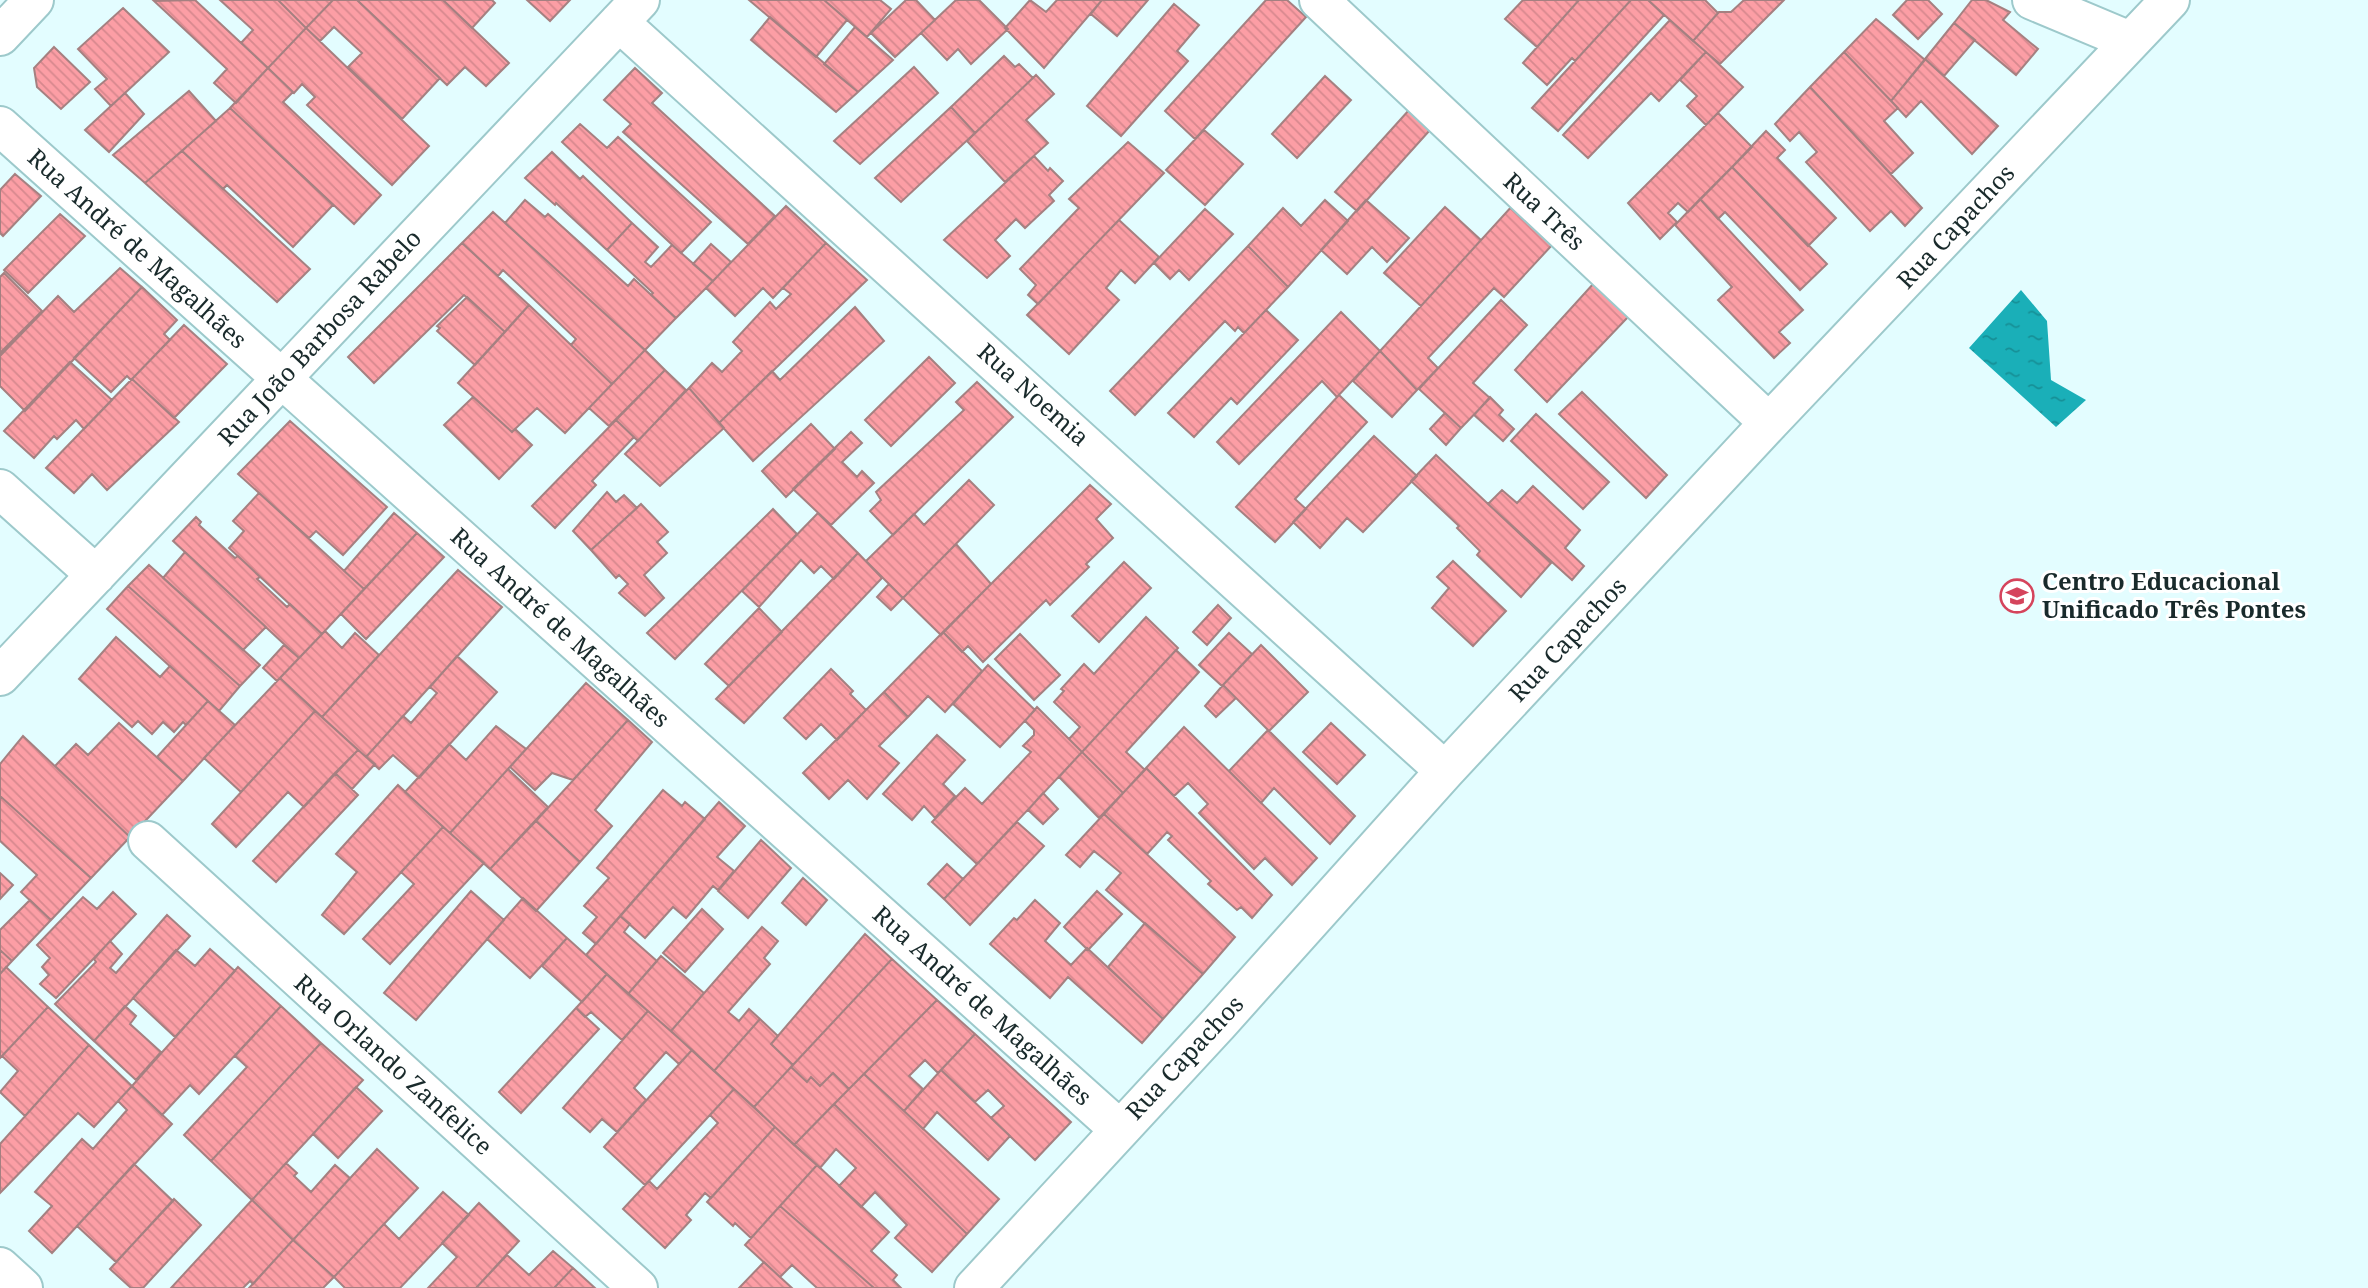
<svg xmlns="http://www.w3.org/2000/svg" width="2368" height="1288" font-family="'Noto Serif',serif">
  <defs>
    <pattern id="water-ripples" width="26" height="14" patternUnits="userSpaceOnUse" patternTransform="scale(1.75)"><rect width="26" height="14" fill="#1aafb8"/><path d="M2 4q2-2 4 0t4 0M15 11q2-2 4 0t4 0" fill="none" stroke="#168f96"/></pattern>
    <pattern id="building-back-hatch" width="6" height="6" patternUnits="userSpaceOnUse" patternTransform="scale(1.75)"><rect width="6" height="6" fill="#fc9ea5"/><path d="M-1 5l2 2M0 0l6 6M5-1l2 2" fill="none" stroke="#d7888e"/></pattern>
  </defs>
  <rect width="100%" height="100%" fill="#e3fdff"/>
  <!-- water -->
  <path fill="url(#water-ripples)" d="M2021,290L2047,321L2051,380L2086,400L2056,427L1969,348Z"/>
  <!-- building -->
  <path fill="url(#building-back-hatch)" stroke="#a58081" stroke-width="2" d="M195,0L268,68L236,103L214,83L227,69L154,1Z
    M220,0H278L306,28L268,68L241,43L253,30Z
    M278,0H333L306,28Z
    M333,0H357L440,78L402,119L348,67L362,53L334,27L320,41L306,28Z
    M357,0H443L509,63L486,86L465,67L447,85Z
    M443,0H492L495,3L472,28Z
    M527,0H570L550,21Z
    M749,0H824L847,20L816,57Z
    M824,0H880L891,9L867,37Z
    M906,0H916L935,20L895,57L871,33Z
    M956,0H979L1008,29L971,64L958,49L947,60L921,33Z
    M1030,0L1046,12L1057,0H1102L1044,68L1005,28Z
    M1102,0H1148L1117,36L1091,14Z
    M1266,0H1287L1306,17L1195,139L1165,111Z
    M1523,0H1579L1537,47L1505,19Z
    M1579,0H1631L1575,61L1572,58L1547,85L1523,63Z
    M1631,0H1648L1664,15L1558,131L1532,108Z
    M1648,0H1705L1718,13L1693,41Z
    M1784,0L1720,64L1693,41L1719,12H1731L1744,0Z
    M1907,0H1928L1942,14L1918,39L1893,15Z
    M1972,0H1986L2010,12L2003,20L2038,49L2016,75L1954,23Z
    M1174,4L1199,25L1177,51L1188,61L1121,136L1087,106Z
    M123,8L169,52L111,106L95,89L107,79L78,49Z
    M770,17L858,92L836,112L751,40Z
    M1876,19L1925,60L1891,101L1844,52Z
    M1670,20L1706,52L1659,101L1651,93L1588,158L1563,135Z
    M1954,23L1975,40L1944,76L1925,59Z
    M855,27L893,60L858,92L824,64Z
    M306,28L429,146L392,185L307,105L315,97L302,84L294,93L268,68Z
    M54,47L90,82L61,109L37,87L34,68Z
    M1706,52L1743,87L1706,125L1687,106L1697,96L1680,80Z
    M1844,52L1898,108L1884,121L1913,153L1891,174L1810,87Z
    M1004,56L1015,67L1019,64L1033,78L975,133L951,107Z
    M1925,59L1998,126L1972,154L1921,101L1906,117L1891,101Z
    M914,67L938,93L860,164L834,141Z
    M268,68L293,92L283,102L381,195L354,224L230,108Z
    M635,68L662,93L652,103L775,216L748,244L623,132L631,124L604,100Z
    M1036,75L1054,94L1026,120L1048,143L1005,182L967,141Z
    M1325,76L1351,100L1297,158L1272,134Z
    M1810,87L1922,208L1905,226L1891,211L1870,231L1806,162L1817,152L1799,132L1790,141L1775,124Z
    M189,91L216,121L145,183L113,155Z
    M125,93L144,114L109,152L85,130Z
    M951,107L975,133L901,202L875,178Z
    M230,108L333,205L293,247L227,185L223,189L182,151Z
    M1409,110L1430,130L1357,211L1335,192Z
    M1718,113L1752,147L1688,212L1678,203L1668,213L1677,222L1660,239L1628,203Z
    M580,124L607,148L618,137L711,222L681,253L562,142Z
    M1204,130L1243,164L1205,205L1166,170Z
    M1766,131L1785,150L1777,158L1836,218L1808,246L1732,167Z
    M1128,142L1164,173L1038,304L1028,295L1036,285L1020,269L1079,208L1069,199Z
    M182,151L310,269L277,302L145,183Z
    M552,152L580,179L583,176L632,223L607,250L556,203L555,205L525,178Z
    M1034,156L1048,171L1050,168L1063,181L1049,195L1054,201L1025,228L1016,219L995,240L1010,256L987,278L944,240Z
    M1732,167L1827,264L1800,290L1725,212L1718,219L1700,199Z
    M15,174L41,196L3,236L0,233V190Z
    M1700,199L1803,310L1779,332L1790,343L1774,358L1718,300L1732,287L1675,225Z
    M525,200L545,217L548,214L628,286L634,279L676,318L645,350L505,223Z
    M1325,200L1348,221L1288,287L1248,246L1283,208L1301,226Z
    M1366,200L1409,238L1387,262L1372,247L1347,274L1321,250Z
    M1513,205L1553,244L1504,297L1494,288L1428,358L1438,368L1417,390L1380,351Z
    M786,206L826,243L773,298L763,288L735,316L706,288Z
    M1445,207L1481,240L1421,306L1384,273Z
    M1205,209L1233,234L1189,280L1179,270L1170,279L1154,263Z
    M493,212L645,350L612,384L571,345L576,339L503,270L498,276L462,243Z
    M60,214L85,236L28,293L4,270Z
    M1119,220L1159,257L1135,283L1121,270L1106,288L1119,300L1069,354L1027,315Z
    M632,223L658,247L645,262L651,267L672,245L713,281L676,318L651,295L653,293L607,250Z
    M462,243L529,305L505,332L464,295L374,383L348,357Z
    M826,243L867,280L719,423L689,388L712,363L722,372L742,351L733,342L770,302L776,309L791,294L783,288Z
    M711,244L731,262L713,281L693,264Z
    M1248,246L1288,287L1244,333L1238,327L1235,331L1225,321L1135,415L1110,391Z
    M120,268L142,287L25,411L0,386V356L58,296L74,312Z
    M4,273L42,311L0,353V277Z
    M1594,283L1628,317L1547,402L1515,370Z
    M142,287L177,320L164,334L170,340L131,380L127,376L111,392L74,358Z
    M467,297L505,332L475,365L437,331L440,328L437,326Z
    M1501,300L1527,325L1473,383L1490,398L1461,428L1419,389Z
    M529,305L612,384L565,433L537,408L512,432L458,383Z
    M855,307L884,341L753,461L719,423L772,371L780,380Z
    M1266,310L1298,340L1237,404L1231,398L1194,437L1168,413Z
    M1341,312L1380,351L1337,397L1322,381L1239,464L1217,442Z
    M184,325L227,364L174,418L132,379Z
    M645,350L665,370L609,426L589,408Z
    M1380,351L1417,390L1392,417L1353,381Z
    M929,357L955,383L891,446L865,420Z
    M70,362L112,400L84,429L76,420L57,439L54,436L34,458L4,431Z
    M665,370L686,390L638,441L616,420Z
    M132,379L179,422L107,490L92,474L74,493L46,468Z
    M977,382L1013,417L893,535L870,511L881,500L876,492L964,410L956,402Z
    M689,388L724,428L660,486L625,454Z
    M1582,392L1667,475L1646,498L1559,414Z
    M1339,395L1367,422L1295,499L1306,509L1275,542L1236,507Z
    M473,397L512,432L515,429L532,445L499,479L444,425Z
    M1490,397L1503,410L1499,415L1514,429L1503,441L1474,415Z
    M1445,413L1461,428L1446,445L1430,429Z
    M1536,414L1609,482L1583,509L1511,441Z
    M616,420L634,437L592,481L596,485L555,528L532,506Z
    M290,421L387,507L343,555L316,531L309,538L238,474Z
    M811,424L835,449L786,497L762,471Z
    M851,432L862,443L842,462L857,477L862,471L874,483L831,525L793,489Z
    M1374,436L1417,476L1363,532L1347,518L1320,548L1293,522Z
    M1436,455L1551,563L1521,597L1477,555L1480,551L1457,528L1459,526L1411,481Z
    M969,480L994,505L903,598L866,561L914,514L924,525Z
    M1090,485L1111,504L1096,519L1113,538L1086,564L1089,567L1050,605L1046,600L983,662L968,646L962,652L943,632Z
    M1533,486L1580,530L1565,548L1584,566L1572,580L1488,504L1502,490L1517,503Z
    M607,492L616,502L624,495L637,508L591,550L573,531Z
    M259,493L364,589L322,634L229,548L244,531L233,521Z
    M641,504L668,532L657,542L667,553L644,575L664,598L645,616L619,593L628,584L619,575L616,578L591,550Z
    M773,509L797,534L675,659L647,633Z
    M394,513L417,533L364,589L344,571Z
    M818,513L858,553L834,579L821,566L814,573L801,560L759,607L742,591Z
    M196,517L201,522L199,525L235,558L238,556L260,577L257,579L287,607L290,604L322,634L299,658L173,541Z
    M417,533L444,557L366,639L341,614Z
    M956,544L991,584L941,635L903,598Z
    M185,552L266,627L243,650L163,578Z
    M858,553L882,578L744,723L716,699Z
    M1453,561L1506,611L1473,646L1432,608L1449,588L1437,577Z
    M1124,562L1151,588L1099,642L1072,616Z
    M149,565L260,665L240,686L128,586Z
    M458,570L502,607L366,757L322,717Z
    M889,584L903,598L891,610L877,597Z
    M128,586L240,686L219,711L107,609Z
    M1218,605L1231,618L1207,645L1193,632Z
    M759,608L782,632L729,686L705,664Z
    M1146,617L1178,648L1082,752L1069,739L1080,727L1054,702L1064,691L1061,689L1084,664L1094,674Z
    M325,631L342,648L355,633L379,655L322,717L280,678Z
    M943,632L982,671L945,712L928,696L908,717L884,692Z
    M1229,633L1252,654L1222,686L1199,665Z
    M1020,634L1060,675L1034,700L995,659Z
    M116,637L160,677L170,666L208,701L186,725L183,722L174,732L163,722L152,734L138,721L132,727L79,679Z
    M284,645L299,658L277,681L263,668Z
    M1261,645L1308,692L1269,731L1223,685Z
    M1176,650L1199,672L1126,752L1145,770L1123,793L1082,752Z
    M457,656L497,692L419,778L393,755L379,769L366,757L403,716L411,723L437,693L430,687Z
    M988,665L1035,710L1000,747L953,704Z
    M831,669L853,691L850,694L866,710L837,740L821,724L806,739L784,718Z
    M280,678L315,711L241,792L204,758Z
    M586,683L628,720L573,780L552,773L535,790L510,767Z
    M1223,685L1236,698L1216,717L1205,706Z
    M884,692L908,717L879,746L899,763L867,799L848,780L829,799L803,773Z
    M208,701L235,725L183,781L157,757Z
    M1037,707L1082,752L977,864L932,822L965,788L982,804L1031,752L1023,746L1034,735V730L1025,721Z
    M315,711L358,750L304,807L288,792L236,847L212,824Z
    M628,720L652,742L595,810L612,826L580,862L536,821Z
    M119,723L183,781L130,837L55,766L76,744L88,755Z
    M1331,723L1365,755L1337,784L1303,752Z
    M496,726L526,749L450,833L405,792L449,744L466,760Z
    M1184,727L1317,858L1292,885L1265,858L1254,869L1199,813L1208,804L1188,783L1174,796L1146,768Z
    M1268,730L1355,816L1330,844L1274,788L1261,803L1229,771Z
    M937,735L965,760L943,784L955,796L935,818L924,806L912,820L883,794Z
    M23,736L130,837L91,878L0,796V764Z
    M358,750L375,764L352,789L335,773Z
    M1082,752L1123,793L1099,818L1059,777Z
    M1146,768L1272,895L1252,918L1241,907L1237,910L1208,884L1211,881L1168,840L1172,836L1167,832L1147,854L1104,814Z
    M508,769L548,807L490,869L450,833Z
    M335,773L358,795L276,882L253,861Z
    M398,785L443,827L344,934L322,915L357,872L336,854Z
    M663,790L682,806L685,802L705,819L596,944L583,933L597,917L584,906L609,878L597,868Z
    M1043,793L1058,809L1043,824L1028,810Z
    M0,796L91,878L51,920L21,892L37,875L0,841Z
    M719,802L745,826L717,857L734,871L718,890L713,886L686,918L673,907L645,938L620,916Z
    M1104,814L1235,937L1203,974L1106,890L1121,873L1094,851L1080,867L1066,855Z
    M536,821L580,862L536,911L490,869Z
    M1017,822L1044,846L970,925L944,899Z
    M443,827L484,863L390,964L363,939L414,884L401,872Z
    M761,840L791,868L748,918L718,891Z
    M947,864L963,879L944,899L928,884Z
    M0,873L13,885L0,899Z
    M803,878L827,900L806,925L782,903Z
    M471,891L504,920L416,1020L384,993Z
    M1097,891L1122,914L1088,950L1064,927Z
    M113,892L136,914L56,998L40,984L49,975L42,967L50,958L37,945L83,897L97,909Z
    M523,898L567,938L530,978L487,939Z
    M30,900L51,920L12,961L0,950V930Z
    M1035,900L1060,923L1045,941L1071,965L1087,948L1163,1019L1142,1043L1068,977L1050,998L990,944L1014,918L1017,920Z
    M702,909L723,929L685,972L663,953Z
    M167,915L190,936L94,1041L55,1004L96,962L94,959L110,941L122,954L110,968L116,973Z
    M620,916L630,924L624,932L657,961L628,994L586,955Z
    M1145,923L1203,974L1163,1019L1108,967Z
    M762,927L778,941L764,958L770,964L728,1012L739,1021L749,1009L760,1019L714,1071L671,1031Z
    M865,934L892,959L793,1065L771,1044Z
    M567,938L607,974L582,1002L542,966Z
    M210,949L235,971L175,1037L133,998L176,950L195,966Z
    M0,950L12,961L0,974Z
    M661,956L704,993L671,1031L628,994Z
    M892,959L937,1000L849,1089L833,1073L820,1086L811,1077L807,1082L791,1067Z
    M6,967L48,1007L0,1058V974Z
    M238,967L281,1006L199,1094L190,1085L162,1115L132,1086Z
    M607,974L648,1011L622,1040L591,1012L585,1017L576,1008Z
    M937,1000L975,1034L938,1073L925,1060L909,1076L923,1089L904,1111L864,1074Z
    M125,1006L136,1016L130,1024L161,1052L136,1080L94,1041Z
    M281,1006L321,1043L211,1161L184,1135L247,1067L235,1056Z
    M48,1007L89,1045L25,1116L0,1092L18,1071L2,1056Z
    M576,1008L599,1029L521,1113L499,1092Z
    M648,1011L692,1050L679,1064L666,1052L634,1088L646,1100L617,1132L602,1119L590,1132L563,1108Z
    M760,1019L778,1036L771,1044L793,1065L754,1107L714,1071Z
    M975,1034L1071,1122L1035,1160L991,1118L1004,1106L988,1090L975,1102L941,1070Z
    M321,1043L363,1080L252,1200L211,1161Z
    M89,1045L132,1086L94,1127L78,1113L0,1193V1144Z
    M692,1050L734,1089L645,1185L604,1147Z
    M791,1067L807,1082L811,1077L820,1086L833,1073L849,1089L794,1145L754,1107Z
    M941,1070L1010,1136L988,1160L937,1112L923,1129L904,1111Z
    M864,1074L999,1199L967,1234L834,1104Z
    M132,1086L172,1124L52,1253L29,1231L52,1206L35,1192L82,1139L93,1149L127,1110L118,1101Z
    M356,1087L382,1111L338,1158L313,1134Z
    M734,1089L775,1127L711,1198L705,1193L686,1215L691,1220L665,1248L623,1209L649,1181L657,1189L718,1123L710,1115Z
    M834,1104L967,1234L932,1272L895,1238L907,1225L875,1192L861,1207L839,1186L856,1168L836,1149L820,1168L794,1145Z
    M775,1127L817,1165L751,1238L735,1223L733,1226L707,1202Z
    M377,1149L418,1188L334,1277L293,1240Z
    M286,1163L297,1173L294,1176L311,1192L335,1165L350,1178L293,1240L252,1200Z
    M134,1164L173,1201L116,1262L77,1226Z
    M817,1165L889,1232L871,1251L897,1275L893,1280L901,1288H874L780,1206Z
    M443,1192L469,1215L400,1288H345L334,1277L384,1224L399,1239Z
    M174,1199L201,1225L143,1288H131L110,1269Z
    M252,1200L293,1240L253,1284L250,1281L243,1288H171Z
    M479,1203L519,1241L476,1288H428L457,1257L442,1243Z
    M780,1206L874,1288H817L792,1265L780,1277L745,1245Z
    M293,1240L334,1277L323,1288H249Z
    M553,1251L573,1268L554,1288H476L507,1255L529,1275Z
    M764,1262L780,1277L792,1288H739Z
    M573,1268L595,1288H554Z"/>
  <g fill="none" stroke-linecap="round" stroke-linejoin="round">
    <defs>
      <path id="minor" d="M1319,0L1769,423
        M2032,0L2130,41
        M619,22L1445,771
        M0,36L34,0
        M0,126L1119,1129
        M0,489L96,575
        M0,676L640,0
        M148,841L638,1288
        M0,1267L23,1288
        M974,1288L1219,1023L1445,771L1769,423L2170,0"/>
    </defs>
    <!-- minor casing -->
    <use href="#minor" stroke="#9dc9cb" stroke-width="42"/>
    <!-- minor -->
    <use href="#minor" stroke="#fff" stroke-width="38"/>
  </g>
  <!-- icons -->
  <defs>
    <symbol id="school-ring" viewBox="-11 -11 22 22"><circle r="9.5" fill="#fff" stroke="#d5445c" stroke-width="1.5"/><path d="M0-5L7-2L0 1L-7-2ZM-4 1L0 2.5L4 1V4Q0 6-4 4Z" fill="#d5445c"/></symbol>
  </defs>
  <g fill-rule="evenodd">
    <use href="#school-ring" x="1998" y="577" width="38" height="38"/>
  </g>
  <g text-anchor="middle" stroke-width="6" stroke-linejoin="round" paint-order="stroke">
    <!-- street labels -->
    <g font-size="24" fill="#192a2b" stroke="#fff">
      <text transform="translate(1544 212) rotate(43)" y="8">Rua Três</text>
      <text transform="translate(1956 227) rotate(-47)" y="8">Rua Capachos</text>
      <text transform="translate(137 249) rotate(42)" y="8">Rua André de Magalhães</text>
      <text transform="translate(320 338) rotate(-47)" y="8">Rua João Barbosa Rabelo</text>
      <text transform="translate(1033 395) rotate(42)" y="8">Rua Noemia</text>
      <text transform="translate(560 628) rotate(42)" y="8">Rua André de Magalhães</text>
      <text transform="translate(1568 640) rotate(-47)" y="8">Rua Capachos</text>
      <text transform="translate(982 1006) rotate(42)" y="8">Rua André de Magalhães</text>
      <text transform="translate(1185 1058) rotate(-47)" y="8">Rua Capachos</text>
      <text transform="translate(393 1065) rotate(42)" y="8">Rua Orlando Zanfelice</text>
    </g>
    <!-- poi labels -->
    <g font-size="24" font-weight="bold" fill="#192a2b" stroke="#fff" text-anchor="start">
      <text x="2042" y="590">Centro Educacional<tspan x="2042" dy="28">Unificado Três Pontes</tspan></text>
    </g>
  </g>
</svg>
